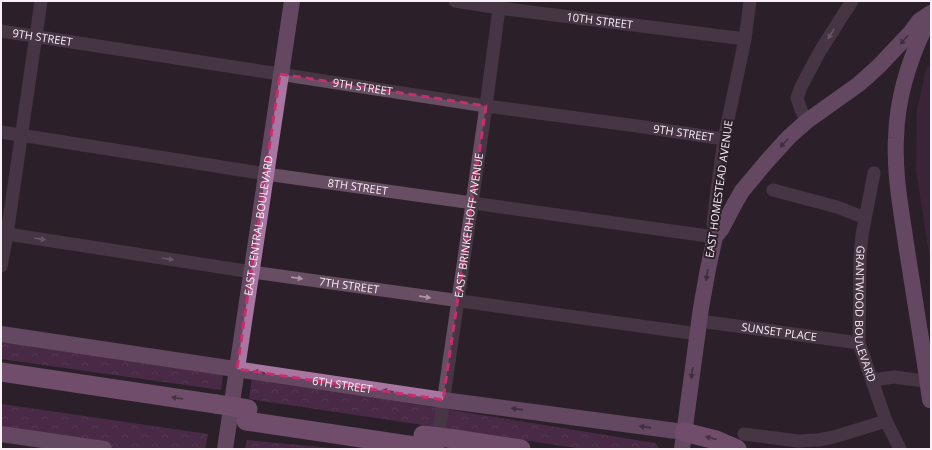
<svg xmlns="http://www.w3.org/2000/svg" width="932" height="450" font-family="'Open Sans',sans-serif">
  <defs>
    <pattern id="forest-crowns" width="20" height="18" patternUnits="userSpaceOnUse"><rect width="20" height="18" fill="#6e3768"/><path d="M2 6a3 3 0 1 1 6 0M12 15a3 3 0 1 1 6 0" fill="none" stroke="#83547e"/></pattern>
  </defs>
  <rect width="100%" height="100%" fill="#2b202a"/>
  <!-- green -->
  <path fill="#4f294a" d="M931,64V266L916,170L917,110L926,69Z"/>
  <!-- forest -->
  <path fill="url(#forest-crowns)" d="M1,342L223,374L221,390L1,359Z
    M252,378L655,443L660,449H583L249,399Z
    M1,404L208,434L205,449H97L1,434Z
    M247,440L341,449H245Z"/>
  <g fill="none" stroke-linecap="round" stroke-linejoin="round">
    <!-- minor -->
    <g stroke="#674e63" stroke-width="13">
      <path id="s1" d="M455,1L499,8L745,39"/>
      <path id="s2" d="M1,31L486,106L637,126L724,139"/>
      <path d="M807,121L801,110L797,98L801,87L820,51L852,1"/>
      <path id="s3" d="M1,132L266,174L715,237L713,223L716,198L724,139L745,39L750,1"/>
      <path id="s4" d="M874,173L862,235L860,257L859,343L886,421L900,449"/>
      <path d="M773,190L837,207L865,218"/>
      <path id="s5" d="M1,233L252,272L698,334"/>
      <path d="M1,266L7,234L41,1"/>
      <path id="s6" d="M700,321L859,343"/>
      <path d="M873,380L894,377L931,382"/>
      <path d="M744,434L798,441L818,440L834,437L886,421"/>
      <path id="s7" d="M437,445L486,106L500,1"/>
    </g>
    <!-- major -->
    <g stroke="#a976a2" stroke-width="16">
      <path id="s8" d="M1,334L443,400L684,432"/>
      <path d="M925,364C919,324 912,284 906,244C901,209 894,173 896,138C897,97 910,57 928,21"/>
      <path d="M1,434L104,449"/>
      <path id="s9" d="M225,449L292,1"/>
      <path d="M682,449L701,308L708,269L715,237L722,228L734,205L742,191L768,160L789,137L807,121L859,84L879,66L911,32L919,21L931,13"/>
    </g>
    <!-- highway -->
    <path stroke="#c385ba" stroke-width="19" d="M1,372L216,404
      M246,421L435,449
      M684,432L716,440L737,449
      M455,439L521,449"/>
    <!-- major-bridge -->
    <path stroke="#a976a2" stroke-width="16" d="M925,364L930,400"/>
    <!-- highway-bridge -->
    <path stroke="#c385ba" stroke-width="19" d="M216,404L248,409
      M423,435L455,439"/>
  </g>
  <!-- one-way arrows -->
  <defs><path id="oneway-solid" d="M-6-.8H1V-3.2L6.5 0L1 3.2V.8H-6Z"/></defs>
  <g fill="#a997a6">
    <use href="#oneway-solid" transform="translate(831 34) rotate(122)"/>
    <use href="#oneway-solid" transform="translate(40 239) rotate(9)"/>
    <use href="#oneway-solid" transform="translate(168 259) rotate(9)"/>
    <use href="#oneway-solid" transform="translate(297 278) rotate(8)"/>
    <use href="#oneway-solid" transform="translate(425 297) rotate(8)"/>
  </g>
  <g fill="#573e54">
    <use href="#oneway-solid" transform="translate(904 40) rotate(132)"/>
    <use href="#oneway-solid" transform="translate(784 143) rotate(134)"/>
    <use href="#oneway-solid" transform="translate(707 275) rotate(99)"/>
    <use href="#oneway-solid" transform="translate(259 372) rotate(-172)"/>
    <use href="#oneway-solid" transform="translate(692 373) rotate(98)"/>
    <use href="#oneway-solid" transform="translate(388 391) rotate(-172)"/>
    <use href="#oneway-solid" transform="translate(517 409) rotate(-172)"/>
    <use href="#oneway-solid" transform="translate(645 427) rotate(-172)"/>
  </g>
  <g fill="#684864">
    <use href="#oneway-solid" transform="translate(177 398) rotate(-172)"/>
    <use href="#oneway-solid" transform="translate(711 438) rotate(-165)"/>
  </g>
  <!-- marked area -->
  <path d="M0 0H932V450H0ZM280,74L486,106L443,400L237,369Z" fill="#2b202a" fill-opacity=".55" fill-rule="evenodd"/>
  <path fill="none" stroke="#c82e6b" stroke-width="3" stroke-dasharray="8 5" stroke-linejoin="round" d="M280,74L486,106L443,400L237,369Z"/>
  <g text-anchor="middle" stroke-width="4" stroke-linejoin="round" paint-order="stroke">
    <!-- street labels -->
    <g font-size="11" fill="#f9f0f7" stroke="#2b202a">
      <text dy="4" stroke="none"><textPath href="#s1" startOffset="146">10TH STREET</textPath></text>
      <text dy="4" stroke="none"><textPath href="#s2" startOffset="42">9TH STREET</textPath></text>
      <text dy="4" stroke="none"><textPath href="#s2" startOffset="366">9TH STREET</textPath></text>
      <text dy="4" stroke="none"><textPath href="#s2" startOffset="690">9TH STREET</textPath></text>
      <text dy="4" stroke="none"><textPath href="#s3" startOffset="361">8TH STREET</textPath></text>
      <text transform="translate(719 189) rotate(-82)" y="4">EAST HOMESTEAD AVENUE</text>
      <text dy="4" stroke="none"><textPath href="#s9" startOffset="226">EAST CENTRAL BOULEVARD</textPath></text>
      <text dy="4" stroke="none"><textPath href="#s7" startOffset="222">EAST BRINKERHOFF AVENUE</textPath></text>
      <text dy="4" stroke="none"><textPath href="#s5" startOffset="352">7TH STREET</textPath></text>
      <text dy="4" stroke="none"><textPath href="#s4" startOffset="143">GRANTWOOD BOULEVARD</textPath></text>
      <text dy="4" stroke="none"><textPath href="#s6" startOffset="80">SUNSET PLACE</textPath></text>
      <text dy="4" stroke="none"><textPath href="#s8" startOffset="345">6TH STREET</textPath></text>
    </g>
  </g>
  <!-- border -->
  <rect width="932" height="450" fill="none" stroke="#f9f0f7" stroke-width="4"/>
</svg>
